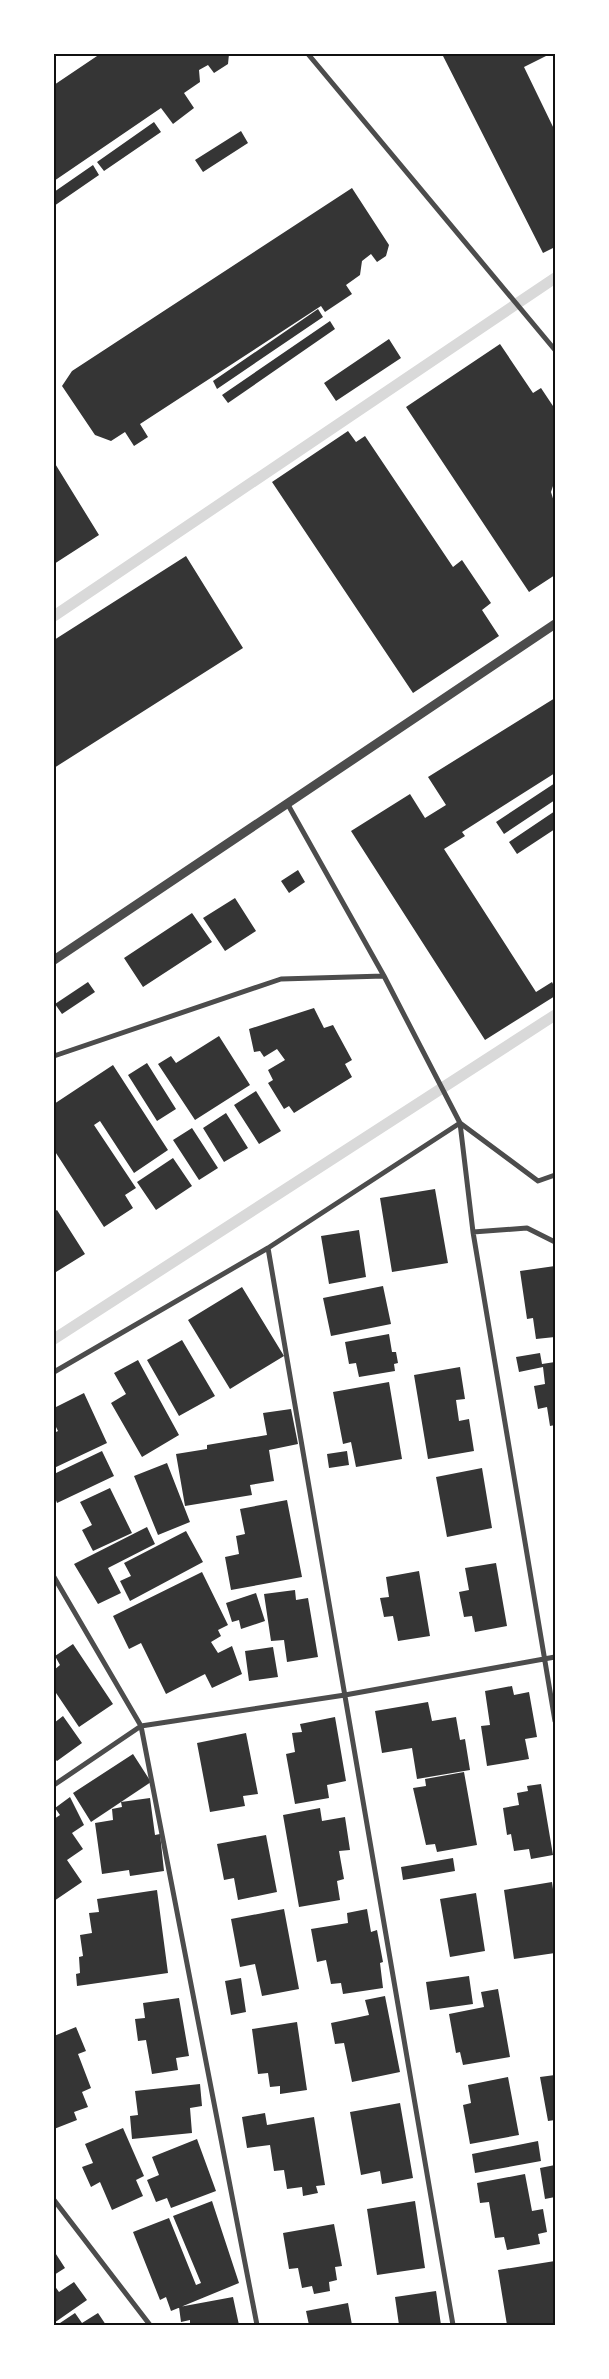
<svg xmlns="http://www.w3.org/2000/svg" width="609" height="2379" font-family="'Nunito Sans',sans-serif">
  <rect width="100%" height="100%" fill="#fff"/>
  <g fill="none" stroke-linecap="round" stroke-linejoin="round">
    <!-- stream -->
    <path stroke="#d9d9d9" stroke-width="11" d="M54,616L555,278
      M54,1339L555,1015"/>
  </g>
  <!-- building -->
  <path fill="#353535" d="M100,54H229L228,64L214,73L208,65L199,70L200,82L184,93L194,108L173,124L161,108L54,181V85Z
    M442,54H547L548,55L524,67L555,131V247L543,253Z
    M154,122L161,132L104,171L97,162Z
    M241,131L248,143L203,172L195,160Z
    M93,165L99,175L54,206V192Z
    M352,188L389,245L386,256L377,262L371,254L362,261L360,275L346,285L352,294L325,312L321,306L140,424L148,437L134,446L125,432L111,441L95,435L62,386L72,371Z
    M318,309L323,317L217,389L213,381Z
    M330,321L335,329L228,403L222,395Z
    M389,339L401,358L336,401L324,383Z
    M500,344L533,393L541,388L555,409V480L551,492L555,505V575L529,592L406,407Z
    M348,431L356,442L365,436L453,567L462,560L491,603L482,610L499,636L413,693L272,482Z
    M54,462L99,535L54,564Z
    M186,556L243,648L54,768V640Z
    M555,698V773L462,832L465,836L444,849L536,992L552,982L555,988V996L485,1040L351,831L410,794L425,818L446,805L428,777Z
    M555,783V800L504,834L496,822Z
    M555,811V829L517,854L509,842Z
    M298,870L305,882L289,893L281,881Z
    M235,898L256,931L225,951L203,918Z
    M192,913L212,942L143,987L124,958Z
    M88,982L95,992L62,1014L55,1004Z
    M314,1008L324,1028L333,1025L352,1060L345,1064L352,1077L294,1113L289,1106L284,1109L268,1083L273,1080L268,1070L285,1060L277,1049L264,1057L260,1051L254,1052L249,1029Z
    M219,1036L250,1085L195,1120L158,1064L171,1056L176,1063Z
    M147,1063L176,1109L157,1121L128,1075Z
    M113,1065L168,1150L134,1173L100,1121L94,1125L136,1188L125,1195L133,1208L104,1227L54,1150V1121L56,1119L54,1115V1104Z
    M256,1091L281,1131L259,1144L234,1105Z
    M226,1113L248,1148L224,1162L203,1128Z
    M192,1128L218,1168L199,1180L173,1140Z
    M173,1158L192,1186L156,1210L137,1182Z
    M435,1189L448,1263L392,1272L380,1198Z
    M57,1210L85,1254L56,1272L54,1269V1212Z
    M359,1230L366,1277L329,1284L321,1236Z
    M555,1266V1337L536,1339L533,1318L527,1319L520,1271Z
    M383,1286L391,1324L331,1336L323,1298Z
    M242,1287L284,1356L230,1389L188,1320Z
    M389,1334L392,1352H396L398,1363L394,1364L395,1371L359,1377L356,1363L349,1364L345,1342Z
    M182,1340L215,1396L179,1416L147,1360Z
    M540,1353L542,1364L555,1362V1425L550,1426L547,1407L538,1409L534,1386L545,1384L543,1367L519,1372L516,1357Z
    M138,1360L179,1435L142,1457L111,1403L126,1394L114,1373Z
    M460,1367L465,1399L456,1400L459,1421L469,1419L474,1451L428,1459L414,1375Z
    M389,1382L402,1459L356,1467L351,1442L343,1444L333,1392Z
    M84,1393L107,1443L54,1468V1433L58,1431L54,1423V1408Z
    M291,1409L298,1444L269,1450L274,1481L250,1485L252,1495L185,1506L176,1454L207,1449V1445L267,1435L263,1413Z
    M102,1451L114,1476L57,1503L54,1495V1474Z
    M347,1451L349,1465L329,1468L327,1454Z
    M167,1463L190,1522L158,1535L134,1476Z
    M482,1468L492,1528L447,1537L436,1477Z
    M110,1488L132,1533L93,1551L82,1530L92,1525L80,1502Z
    M287,1500L302,1577L231,1590L225,1557L239,1554L236,1536L245,1534L240,1509Z
    M147,1527L155,1544L108,1568L121,1593L98,1604L74,1564Z
    M186,1531L203,1562L130,1601L120,1581L131,1576L124,1563Z
    M496,1563L507,1626L475,1632L472,1616L464,1617L459,1592L469,1590L465,1568Z
    M419,1571L430,1636L398,1641L393,1616L384,1617L380,1598L389,1597L386,1577Z
    M202,1572L228,1625L218,1630L221,1636L211,1642L218,1653L232,1646L242,1674L212,1688L205,1674L166,1694L141,1643L129,1649L113,1616Z
    M295,1590L296,1600L308,1598L318,1657L287,1662L284,1640L271,1641L264,1594Z
    M256,1593L265,1621L241,1629L239,1620L232,1622L226,1603Z
    M73,1644L113,1704L79,1727L54,1690V1670L60,1665L55,1656Z
    M273,1647L278,1677L249,1681L245,1651Z
    M512,1686L514,1695L529,1692L537,1737L525,1739L529,1759L487,1766L481,1726L490,1725L485,1691Z
    M428,1702L432,1721L456,1717L460,1740L465,1739L470,1770L417,1779L412,1748L382,1753L375,1711Z
    M63,1716L82,1743L57,1761L54,1758V1723Z
    M335,1717L346,1781L327,1785L329,1798L295,1804L286,1754L295,1752L292,1733L302,1732L300,1724Z
    M246,1733L258,1794L243,1796L245,1806L210,1812L197,1743Z
    M133,1754L151,1782L91,1822L73,1793Z
    M464,1772L477,1845L437,1852L435,1844L426,1845L413,1788L426,1786L425,1779Z
    M541,1784L553,1855L531,1859L529,1849L514,1851L511,1834L507,1835L503,1808L519,1805L517,1793L528,1791L527,1786Z
    M70,1797L84,1825L72,1833L83,1849L67,1860L82,1882L54,1901V1819L60,1815L55,1808Z
    M150,1798L155,1835L160,1834L164,1871L130,1876L129,1870L102,1874L95,1823L113,1820L112,1809L122,1807L121,1802Z
    M320,1808L322,1821L345,1817L350,1850L339,1851L344,1879L337,1881L340,1900L299,1907L283,1815Z
    M266,1835L277,1892L238,1900L234,1878L224,1880L217,1844Z
    M453,1858L455,1871L403,1880L401,1867Z
    M552,1882L553,1889H555V1953L514,1959L504,1890Z
    M157,1890L168,1973L77,1986L76,1974L80,1973L79,1957L83,1956L80,1935L92,1933L89,1913L99,1912L97,1899Z
    M476,1893L485,1951L450,1957L440,1899Z
    M284,1909L299,1989L262,1996L255,1964L240,1967L231,1919Z
    M367,1909L371,1932L377,1930L383,1962L380,1963L383,1988L343,1994L341,1983L331,1984L326,1960L317,1962L311,1929L348,1923L347,1913Z
    M469,1976L473,2004L430,2010L426,1982Z
    M241,1978L246,2012L231,2015L225,1981Z
    M498,1989L510,2057L463,2065L460,2052L456,2053L449,2014L484,2007L481,1992Z
    M385,1996L400,2072L352,2082L344,2043L335,2044L331,2023L369,2015L365,2000Z
    M179,1998L189,2056L176,2058L178,2070L152,2074L146,2040L138,2041L135,2019L145,2018L143,2003Z
    M297,2022L307,2090L280,2094V2086L270,2087L268,2073L258,2074L252,2029Z
    M76,2027L86,2051L78,2054L91,2088L82,2092L88,2107L74,2112L77,2120L54,2129V2036Z
    M555,2075V2120L548,2121L540,2077Z
    M508,2077L519,2135L470,2144L463,2105L471,2103L468,2085Z
    M200,2084L202,2106L190,2108L192,2133L132,2139L130,2116L138,2115L135,2091Z
    M400,2103L413,2178L382,2184L380,2171L361,2175L350,2112Z
    M265,2113L267,2125L314,2117L325,2185L316,2186L318,2193L303,2196L302,2187L287,2189L284,2170L274,2171L270,2145L247,2148L242,2117Z
    M123,2128L144,2176L136,2180L143,2196L112,2210L100,2182L91,2187L82,2167L93,2163L85,2144Z
    M197,2139L216,2191L171,2208L167,2198L156,2202L147,2180L159,2175L152,2157Z
    M538,2141L541,2161L475,2173L472,2154Z
    M555,2165V2197L545,2199L540,2168Z
    M525,2174L532,2211L543,2209L547,2232L538,2234L540,2244L507,2250L504,2237L495,2238L489,2202L480,2203L477,2183Z
    M212,2201L239,2283L171,2311L166,2297L160,2300L133,2232L169,2218L196,2285L201,2283L173,2216Z
    M415,2201L425,2268L377,2275L367,2209Z
    M334,2224L342,2266L335,2267L337,2280L329,2282L330,2291L314,2294L312,2286L302,2288L298,2268L289,2269L283,2233Z
    M54,2251L65,2268L54,2275Z
    M555,2261V2325H507L498,2270Z
    M74,2282L87,2300L54,2323V2285L59,2292Z
    M436,2291L441,2325H399L395,2297Z
    M233,2297L239,2325H190V2320L181,2322L179,2307Z
    M348,2303L352,2325H309L306,2311Z
    M75,2313L82,2323L98,2313L106,2325H57Z"/>
  <g fill="none" stroke-linecap="round" stroke-linejoin="round">
    <!-- minor -->
    <path stroke="#4c4c4c" stroke-width="5" d="M308,54L555,350
      M287,803L384,976L460,1123L473,1232L555,1721
      M54,1056L281,979L384,976
      M460,1123L538,1181L555,1175
      M473,1232L527,1228L555,1242
      M268,1248L453,2325
      M54,1372L268,1248L460,1123
      M54,1577L141,1726L257,2325
      M54,1785L141,1726L345,1695L555,1657
      M54,2200L150,2325"/>
    <!-- tertiary -->
    <path stroke="#4c4c4c" stroke-width="9" d="M54,960L555,624"/>
  </g>
  <!-- border -->
  <rect width="609" height="2379" fill="none" stroke="#ffffff" stroke-width="110"/>
  <rect x="55" y="55" width="499" height="2269" fill="none" stroke="#111" stroke-width="2"/>
</svg>
